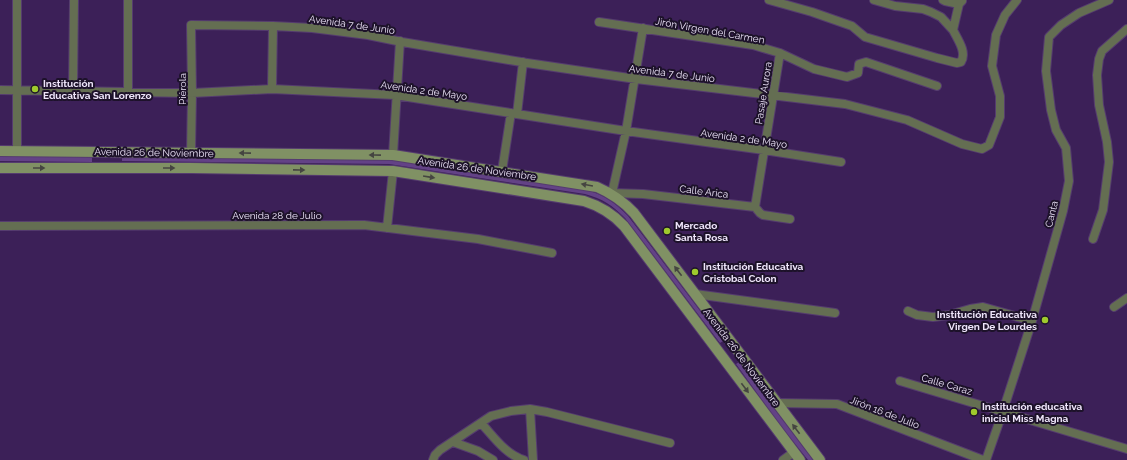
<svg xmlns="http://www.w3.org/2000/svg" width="1127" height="460" font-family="Raleway,sans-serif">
  <rect width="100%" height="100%" fill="#3c2058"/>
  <!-- green -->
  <path fill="#634286" d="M0,157H92V162L0,161Z
    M122,157L389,160L415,162L586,190C605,195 614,202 628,216L723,341L720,343L625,218C612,205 603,199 585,194L389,164L122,161Z
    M739,362L813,460H808L780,425L736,364Z"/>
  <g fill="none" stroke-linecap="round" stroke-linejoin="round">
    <defs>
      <path id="street" d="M769,0L812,12L852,26L865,37L937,58L957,63L961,62C967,52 958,40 953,30
        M874,0L895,6L923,9L931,12L941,17L953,30L959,4
        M943,0L945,1L959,4L962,1
        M599,22L753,45L780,53L814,69L847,77L858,73L859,64L866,62L937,86
        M643,28L626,131L612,193L643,194L755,207L760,213L763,215L790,219
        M272,89L273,26
        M0,90L192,93L272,89L395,95L626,131L764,150L841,162
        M73,91L74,0
        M128,92V0
        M517,114L523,62
        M17,151V0
        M191,152L192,93L191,25L273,26L312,28L368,35L402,42L527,63L636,79L845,104L907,120L962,144L982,149L989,145L1000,117V96L992,66L996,35L1005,15L1017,0
        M393,155L400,41
        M502,171L511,113
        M755,207L780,53
        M0,226L364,225L478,239L552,253
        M387,228L393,171
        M1093,239L1103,210L1109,162L1107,142L1099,105L1097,75L1099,59L1102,51L1127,29
        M695,294L835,313
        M1114,307L1127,298
        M908,311L917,315L933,317L949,315L970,309L983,307L1032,321
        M900,381L1127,449
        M777,403L837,404L983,460
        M530,409L533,460
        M481,423C494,437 505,454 524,460
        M453,442L478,451L493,460
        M433,460L435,455L440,450L491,416L511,411L530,409L547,412L670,443
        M783,460L794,452
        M986,460L1003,411L1032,321L1063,211L1069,181L1066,148L1056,130L1051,110L1046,71L1049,37L1061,25L1079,13L1109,0"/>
      <path id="secondary" d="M0,151L393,155L597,187C613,194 623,201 634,213L820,460
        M0,168H191L393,171L584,201C600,206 612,213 624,226L800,460"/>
    </defs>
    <!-- street casing -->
    <use href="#street" stroke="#553c6f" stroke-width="10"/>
    <!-- secondary casing -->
    <use href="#secondary" stroke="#553c6f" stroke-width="12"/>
    <!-- street -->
    <use href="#street" stroke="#646e52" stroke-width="8"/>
    <!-- secondary -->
    <use href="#secondary" stroke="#809164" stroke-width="10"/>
  </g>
  <!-- one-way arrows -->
  <defs><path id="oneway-solid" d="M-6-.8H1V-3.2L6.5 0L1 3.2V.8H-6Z"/></defs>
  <g fill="#454541">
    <use href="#oneway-solid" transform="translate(245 153) rotate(-179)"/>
    <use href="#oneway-solid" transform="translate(375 155) rotate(-179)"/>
    <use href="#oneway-solid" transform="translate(39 168)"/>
    <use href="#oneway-solid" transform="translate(169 168)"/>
    <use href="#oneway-solid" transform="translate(299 170) rotate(1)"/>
    <use href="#oneway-solid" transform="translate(429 177) rotate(9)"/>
    <use href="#oneway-solid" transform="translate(587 185) rotate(-170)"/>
    <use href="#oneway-solid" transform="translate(678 271) rotate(-127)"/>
    <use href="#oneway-solid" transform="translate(745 388) rotate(53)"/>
    <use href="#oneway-solid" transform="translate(796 429) rotate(-127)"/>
  </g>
  <!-- markers -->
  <g fill="#9fca2d" stroke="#1d122a" stroke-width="1.5">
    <circle cx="35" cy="89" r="4"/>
    <circle cx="667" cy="231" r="4"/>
    <circle cx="695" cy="272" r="4"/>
    <circle cx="1045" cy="320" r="4"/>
    <circle cx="974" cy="412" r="4"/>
  </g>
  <g text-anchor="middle" stroke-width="4" stroke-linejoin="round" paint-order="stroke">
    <!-- street labels -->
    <g font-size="10" fill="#eee5fa" stroke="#1d122a">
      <text transform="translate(352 24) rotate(8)" y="4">Avenida 7 de Junio</text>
      <text transform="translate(710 30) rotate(10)" y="4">Jirón Virgen del Carmen</text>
      <text transform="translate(672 73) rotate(7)" y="4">Avenida 7 de Junio</text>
      <text transform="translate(182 89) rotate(-90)" y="4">Piérola</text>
      <text transform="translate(424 90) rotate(8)" y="4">Avenida 2 de Mayo</text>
      <text transform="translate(763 93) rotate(-81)" y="4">Pasaje Aurora</text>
      <text transform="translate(744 138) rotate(8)" y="4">Avenida 2 de Mayo</text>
      <text transform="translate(154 152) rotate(1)" y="4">Avenida 26 de Noviembre</text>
      <text transform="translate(477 168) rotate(8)" y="4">Avenida 26 de Noviembre</text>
      <text transform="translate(704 191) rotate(7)" y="4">Calle Arica</text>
      <text transform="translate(1051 214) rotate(-76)" y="4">Canta</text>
      <text x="277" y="219">Avenida 28 de Julio</text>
      <text transform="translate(742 357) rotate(53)" y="4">Avenida 26 de Noviembre</text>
      <text transform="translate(947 384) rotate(16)" y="4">Calle Caraz</text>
      <text transform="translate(885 412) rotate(21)" y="4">Jirón 16 de Julio</text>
    </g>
    <!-- poi labels -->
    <g font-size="10" font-weight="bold" fill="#eee5fa" stroke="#1d122a" text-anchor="start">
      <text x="43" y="87">Institución<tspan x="43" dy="12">Educativa San Lorenzo</tspan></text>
      <text x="675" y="229">Mercado<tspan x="675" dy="12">Santa Rosa</tspan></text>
      <text x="703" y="270">Institución Educativa<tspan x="703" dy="12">Cristobal Colon</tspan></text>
      <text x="1037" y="318" text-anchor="end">Institución Educativa<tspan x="1037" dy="12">Virgen De Lourdes</tspan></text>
      <text x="982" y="410">Institución educativa<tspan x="982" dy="12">inicial Miss Magna</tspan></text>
    </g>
  </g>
</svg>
